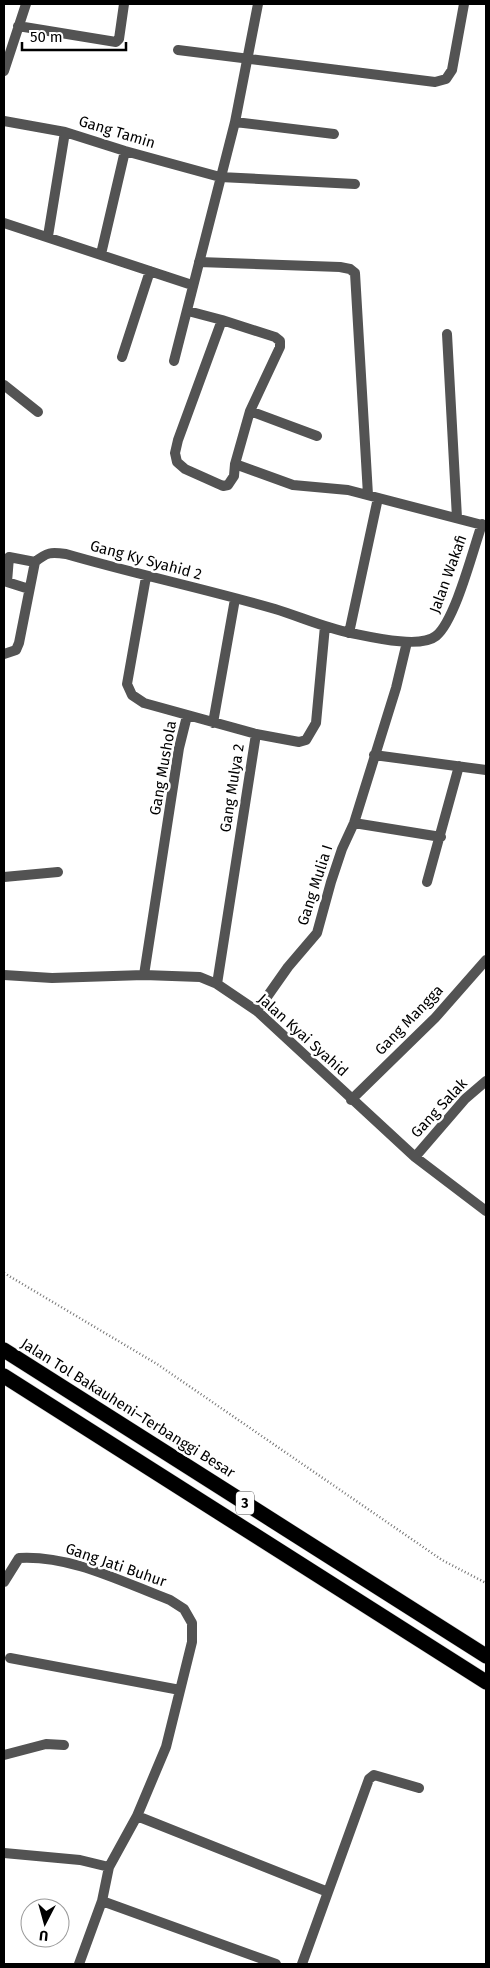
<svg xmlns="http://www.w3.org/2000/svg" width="490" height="1968" font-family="'Fira Sans',sans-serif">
  <rect width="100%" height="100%" fill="#fff"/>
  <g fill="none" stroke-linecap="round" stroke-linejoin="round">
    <defs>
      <path id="motorway" d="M4,1350L486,1656
        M4,1376L486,1682"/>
    </defs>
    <!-- motorway casing -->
    <use href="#motorway" stroke="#dbdbdb" stroke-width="16"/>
    <!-- path -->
    <path stroke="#757575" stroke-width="2.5" stroke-dasharray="1 2.5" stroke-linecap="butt" d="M4,1273L157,1364L442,1560L486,1583"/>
    <!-- minor -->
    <path stroke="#535353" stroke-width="10" d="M18,26L116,42L119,39L124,4
      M178,50L435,82L446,79L452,70L464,4
      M4,71L26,4
      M4,121L65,132L125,151L220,177L355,184
      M235,122L334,134
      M4,223L192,285
      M48,236L65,132
      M101,254L125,151
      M199,262L340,267L350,269L355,273L368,495
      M188,311L222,320L178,440L175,453L177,462L185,469L223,486L228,485L234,476L235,464L250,411L280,347V341L275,337L222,320
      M447,334L457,518
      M122,357L150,271
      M174,361L235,122L258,4
      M4,385L38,412
      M250,411L317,436
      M235,464L293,485L348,490L486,526
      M146,577L127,684L132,695L144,703L256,734L299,742L306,740L316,723L325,626
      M29,589L7,582L9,557L35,562
      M349,633L378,498
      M4,654L16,650L19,643L35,562C47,552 51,552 66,554C135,574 206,589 275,609C301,617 325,628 351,633C371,637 420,649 436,636C455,621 473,550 482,524
      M213,723L235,599
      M374,755L486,770
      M354,823L441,837
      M4,877L58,872
      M427,882L459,766
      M4,975L52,978L144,975L200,977L217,984L257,1011L415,1157L486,1211
      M144,975L179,748L187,716
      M217,984L256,734
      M257,1011L288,967L317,933L331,882L342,849L354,823L396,688L407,642
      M351,1100L435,1018L486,960
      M415,1157L465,1099L486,1081
      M4,1582L19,1558C71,1555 122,1582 170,1600L184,1609L192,1623V1642L166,1747L137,1816L109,1867L102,1901L79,1964
      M10,1658L180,1690
      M4,1755L46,1744L64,1745
      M137,1816L328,1892L302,1964
      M4,1853L80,1860L109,1867
      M328,1892L369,1779L374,1775L419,1788
      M102,1901L276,1964"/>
    <!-- motorway -->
    <use href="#motorway" stroke="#000" stroke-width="15"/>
  </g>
  <g text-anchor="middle" stroke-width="5" stroke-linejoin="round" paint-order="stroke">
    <!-- shield labels -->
    <rect fill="#fff" stroke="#4c4c4c" stroke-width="1" x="236" y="1491.5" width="18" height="23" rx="4"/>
    <g font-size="14" font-weight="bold" fill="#000">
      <text x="245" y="1508">3</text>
    </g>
    <!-- street labels -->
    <g font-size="15" fill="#000" stroke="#fff">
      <text transform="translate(117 132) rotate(17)" y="5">Gang Tamin</text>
      <text transform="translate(146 560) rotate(15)" y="5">Gang Ky Syahid 2</text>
      <text transform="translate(448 574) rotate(-70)" y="5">Jalan Wakafi</text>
      <text transform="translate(163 768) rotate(-80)" y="5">Gang Mushola</text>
      <text transform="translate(232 788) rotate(-81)" y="5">Gang Mulya 2</text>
      <text transform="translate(315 885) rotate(-72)" y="5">Gang Mulia I</text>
      <text transform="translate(409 1020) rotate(-46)" y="5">Gang Mangga</text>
      <text transform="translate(303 1035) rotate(42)" y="5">Jalan Kyai Syahid</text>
      <text transform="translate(439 1108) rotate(-47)" y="5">Gang Salak</text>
      <text transform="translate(128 1408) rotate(32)" y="5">Jalan Tol Bakauheni–Terbanggi Besar</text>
      <text transform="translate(116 1565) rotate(19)" y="5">Gang Jati Buhur</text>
    </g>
  </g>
  <!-- border -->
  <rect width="490" height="1968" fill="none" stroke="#000000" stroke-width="10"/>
  <!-- north arrow -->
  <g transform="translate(45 1923) rotate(186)"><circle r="24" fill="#ffffff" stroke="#999999"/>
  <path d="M0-4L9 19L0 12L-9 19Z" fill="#000000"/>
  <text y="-8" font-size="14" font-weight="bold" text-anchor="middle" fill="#000000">U</text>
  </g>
  <!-- scale -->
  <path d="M22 42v8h104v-8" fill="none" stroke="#000000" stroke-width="2.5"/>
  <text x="30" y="42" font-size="15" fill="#000000" stroke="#ffffff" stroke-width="4" paint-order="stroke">50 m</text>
</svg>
